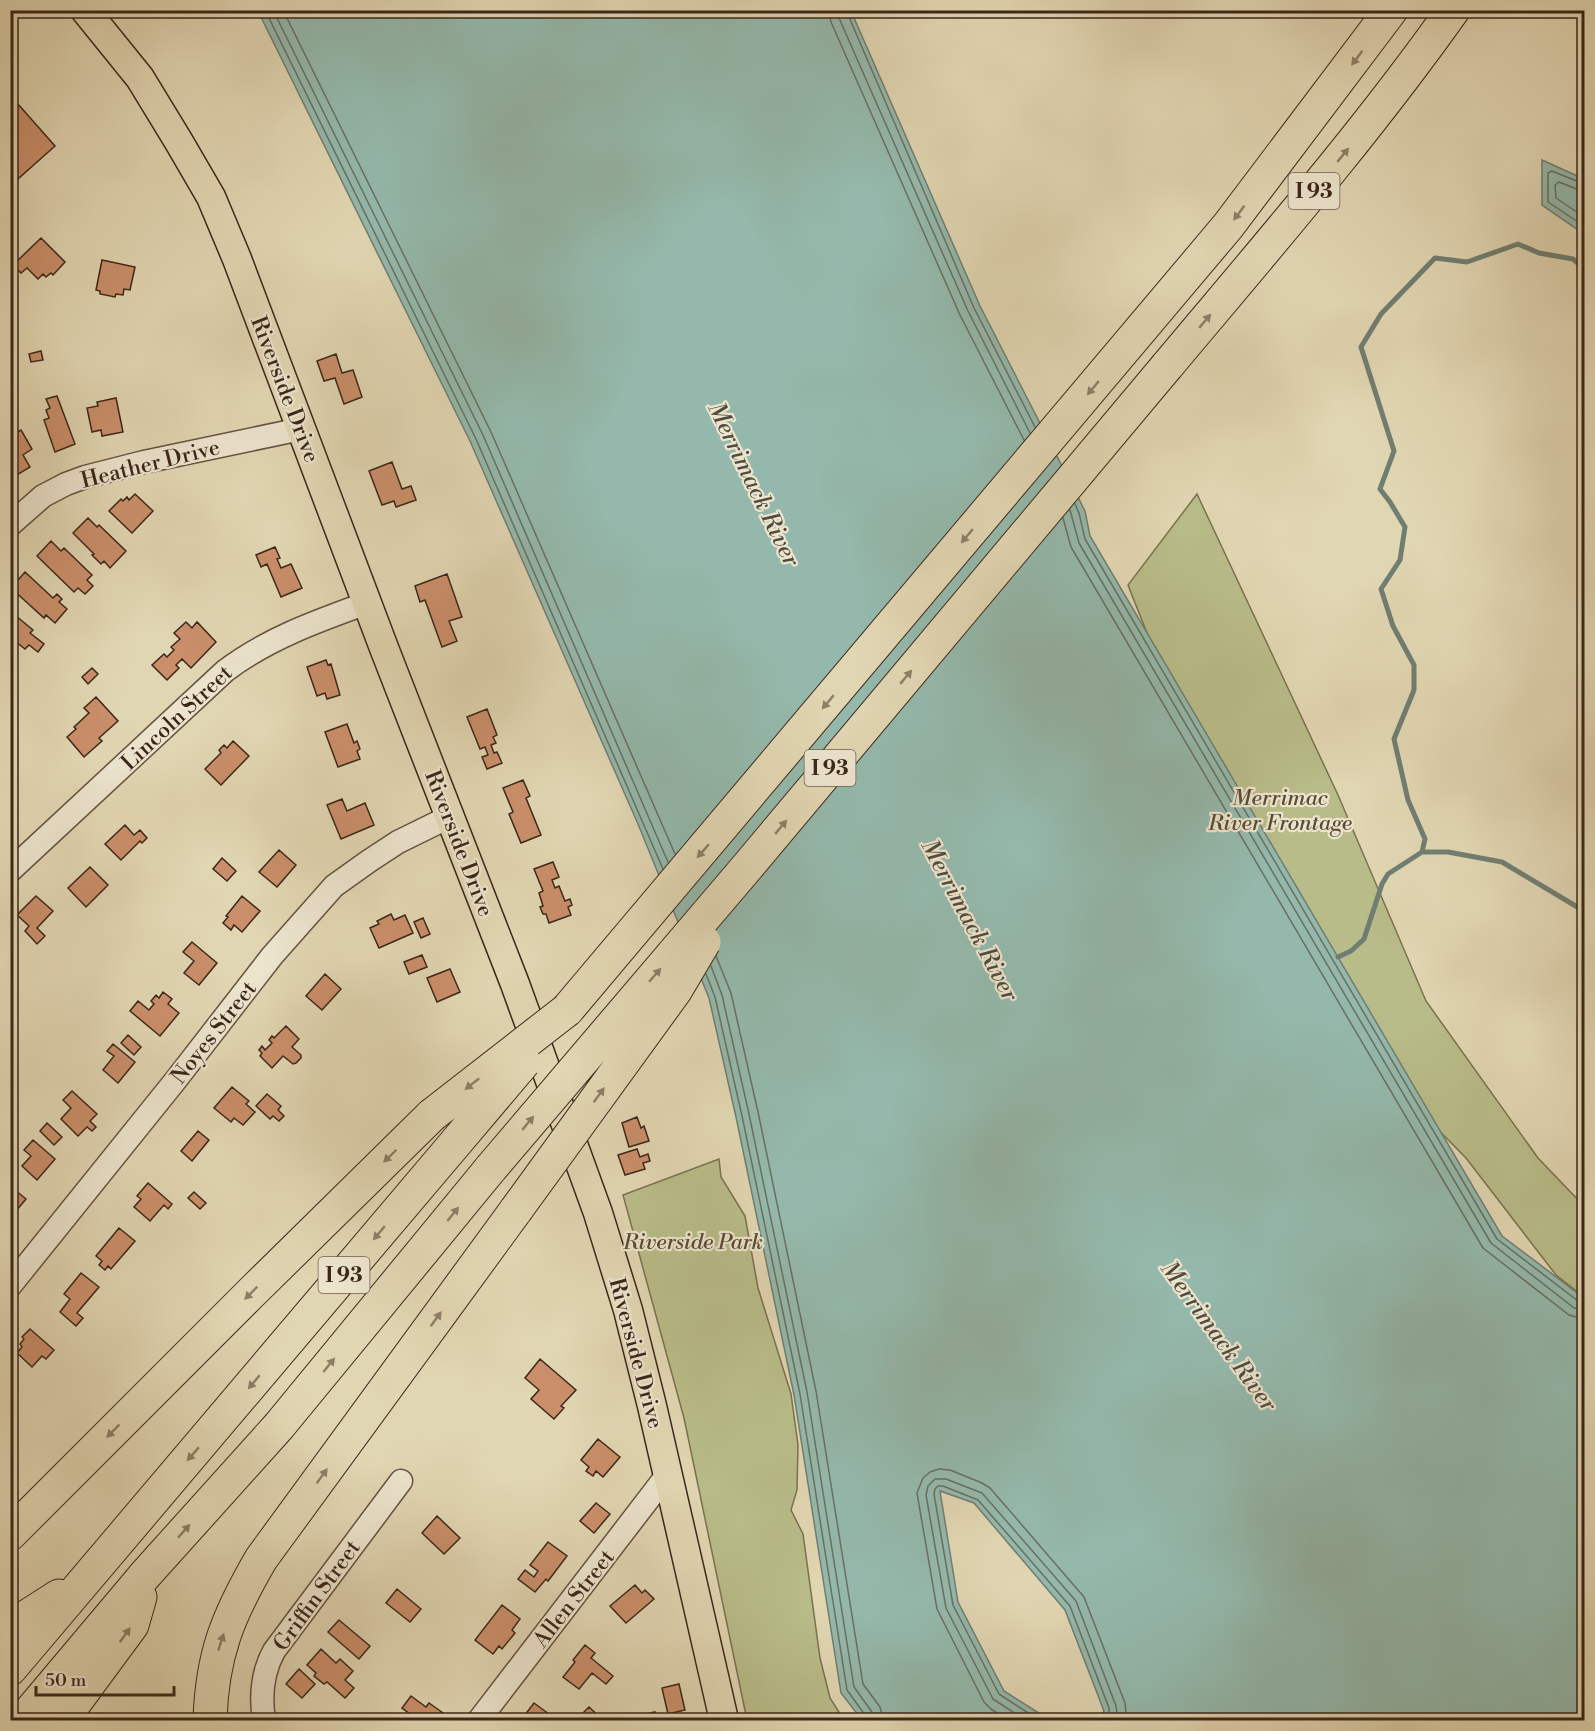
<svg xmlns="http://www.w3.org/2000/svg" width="1595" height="1731" font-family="'Libre Bodoni',serif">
  <rect width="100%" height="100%" fill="#e1d6b2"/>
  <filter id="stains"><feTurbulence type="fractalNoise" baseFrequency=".00333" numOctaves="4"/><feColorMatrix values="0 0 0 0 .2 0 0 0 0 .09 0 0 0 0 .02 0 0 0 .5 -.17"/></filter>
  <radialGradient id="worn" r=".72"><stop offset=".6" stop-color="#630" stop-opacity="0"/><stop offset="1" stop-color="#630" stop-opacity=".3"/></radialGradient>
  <!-- green -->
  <path fill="#b8bc88" stroke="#7a7151" stroke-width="1.5" d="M1197,494L1338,795L1426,1001L1538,1158L1584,1206V1297L1556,1275L1466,1158L1386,1077L1164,676L1128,585Z
    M719,1159L721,1177L745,1216L758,1288L791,1394L798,1445L797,1490L791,1510L803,1534L820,1658L830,1698L844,1720H747L684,1418L623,1195Z"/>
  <!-- water -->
  <path fill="#94b9ac" stroke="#707e72" stroke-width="1.5" d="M258,11H851L980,306L1085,511L1090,536L1502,1236L1584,1298V1720H1096L1104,1711L1065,1610L974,1503L940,1491L958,1602L1004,1691L1050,1720H862L841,1693L794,1395L736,1117L709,998L638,824L470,441Z
    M1542,160L1584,179V234L1542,205Z"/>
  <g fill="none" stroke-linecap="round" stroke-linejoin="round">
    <!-- shore -->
    <path stroke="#687063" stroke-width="1.5" d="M265,10L476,439L663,869
      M273,10L483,435L668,862
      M283,10L491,432L675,854
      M829,10L831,22L960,315L1024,440
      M838,10L839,18L968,311L1030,433
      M846,10L974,308L1035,427
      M1584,184L1552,171L1548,173V202L1584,226
      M1584,192L1559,182L1555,185L1556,198L1584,217
      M1075,504L1079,513L1085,539L1497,1239L1578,1301L1584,1303
      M1070,510L1079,543L1491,1243L1574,1308L1584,1310
      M1063,518L1071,547L1483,1248L1569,1315L1584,1319
      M716,956L731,993L758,1112L816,1391L863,1684L880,1707L883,1720
      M711,966L722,995L749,1114L807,1392L854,1687L872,1712L874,1720
      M706,974L715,997L742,1116L800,1394L847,1690L865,1715L866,1720
      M1008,1720L991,1709L984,1702L937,1609L917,1493L923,1478L930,1472L939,1469L950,1470L982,1483L990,1488L1084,1597L1125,1703L1126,1713L1124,1720
      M1025,1720L993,1699L946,1608L926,1495L928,1486L935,1479H946L982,1493L1076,1601L1116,1706L1117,1713L1113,1720
      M1039,1720L999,1694L953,1605L934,1494L935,1489L938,1486H943L978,1500L1070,1606L1109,1708V1713L1104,1720"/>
    <!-- stream -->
    <path stroke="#707e72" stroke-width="5" d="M1422,852H1448L1502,862L1584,911
      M1338,957L1351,951L1364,939L1382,884L1388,874L1422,852L1425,839L1408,800L1394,739L1414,690V665L1393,626L1381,589L1400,560L1405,527L1390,502L1380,489L1394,451L1361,347L1381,314L1435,258L1467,262L1518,244L1539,253L1573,259L1584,269"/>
  </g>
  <!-- building -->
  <path fill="#ca8f6a" stroke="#3b261a" stroke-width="1.5" d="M10,95L55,146L10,186Z
    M41,238L65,262L53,275L51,273L46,277L43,274L38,279L27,268L21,273L13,265Z
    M102,260L135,267L130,290L124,289L123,295L116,294L115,297L100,294V291L96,290Z
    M41,351L43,360L31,362L29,354Z
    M336,354L342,373L353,370L362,397L344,404L335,378L324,381L317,361Z
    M57,396L75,444L55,452L44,420L49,418L46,410L50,408L46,399Z
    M116,398L123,432L102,436L101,430L92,432L87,408L98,406L97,402Z
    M21,430L32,449L23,455L30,467L12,478L10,436Z
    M392,462L402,489L411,486L416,500L396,507L394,501L382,505L369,471Z
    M135,494L153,511L132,533L109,511L121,499L123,501L127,497L129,500Z
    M88,518L97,527L99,525L126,551L110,568L104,561L101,564L92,555L94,554L73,533Z
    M51,541L61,551L64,548L92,575L87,580L93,586L85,594L78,588L74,592L37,556Z
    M275,547L280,558L277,559L281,568L291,564L302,588L281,597L267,564L261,567L256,555Z
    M25,572L53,598L57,594L62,599L59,602L67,609L55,623L46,615L44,618L11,588Z
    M447,574L462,617L449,621L457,641L442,647L425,600L420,602L415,586Z
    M10,611L33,630L30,633L44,644L38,652L29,645L25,649L10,637Z
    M186,622L192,628L197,622L216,642L191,668L182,659L176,665L179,668L167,680L152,665L164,654L167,657L174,650L171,647L180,639L174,633Z
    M326,660L328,665L331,664L340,695L327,699L325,693L317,696L307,667Z
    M92,668L98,674L88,684L82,677Z
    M96,697L118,721L99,738L102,741L84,757L67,737L76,729L74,727L89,713L84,708Z
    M487,709L497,735L493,737L496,743L491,745L494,753L497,752L502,763L487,769L482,757L488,755L485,747L480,749L467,717Z
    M347,724L354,743L357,741L360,749L357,751L360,759L338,767L325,732Z
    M233,741L249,756L221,785L205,769L221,753L219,750L224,745L227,748Z
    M523,780L530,796L526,798L541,835L521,843L509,814L513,812L503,788Z
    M342,799L347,811L365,803L374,825L341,839L327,805Z
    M125,825L134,835L140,830L147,838L142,843L140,841L121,860L105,844Z
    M279,850L296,865L277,887L259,872Z
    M222,858L236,871L227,881L213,869Z
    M553,862L559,877L552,880L555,888L559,886L565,901L570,899L572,905L568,907L571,915L549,923L546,914H543L540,907L543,906L539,893L543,891L534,869Z
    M90,867L108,885L86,907L68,888Z
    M36,896L53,911L37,928L45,936L37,944L25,931L29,926L17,915Z
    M242,896L260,911L242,932L234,925L231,930L223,923L228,917L226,916Z
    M391,914L394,920L405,915L413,933L379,948L370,928L379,924L377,921Z
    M423,918L430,934L421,938L414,922Z
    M192,942L217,963L199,985L184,973L194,961L183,952Z
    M422,955L427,967L409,974L404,962Z
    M450,969L460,992L437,1002L427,978Z
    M325,974L341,989L322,1010L306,996Z
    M163,992L172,999L168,1004L179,1013L160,1036L130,1011L138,1001L149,1010L154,1004L151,1001L156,995L159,998Z
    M286,1026L299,1039L292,1047L301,1055V1058L296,1063L293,1064L283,1056L272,1068L260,1056L262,1053L259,1050L262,1046L265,1050L272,1043L269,1040L272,1036L274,1038Z
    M128,1035L141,1047L134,1055L121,1043Z
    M113,1044L135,1062L118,1083L103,1070L114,1056L107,1051Z
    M232,1087L249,1101L246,1104L255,1112L243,1125L234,1118L231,1122L214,1108Z
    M72,1091L97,1114L90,1121L96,1127L92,1131L87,1127L78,1136L61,1119L71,1108L63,1100Z
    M267,1094L281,1106L278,1110L284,1116L279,1121L273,1116L270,1119L256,1106Z
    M637,1117L641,1128L644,1126L649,1141L629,1147L622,1123Z
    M47,1123L62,1137L54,1145L40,1131Z
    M198,1131L209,1140L192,1161L181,1151Z
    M33,1140L55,1159L37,1180L22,1166L31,1156L24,1150Z
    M637,1149L640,1157L648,1154L650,1161L643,1163L645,1169L625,1175L618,1155Z
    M148,1183L172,1204L168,1209L164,1205L150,1221L134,1207L141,1199L137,1196Z
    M10,1186L26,1199L10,1218Z
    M194,1192L206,1203L200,1209L188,1198Z
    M119,1228L135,1241L111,1269L108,1266L105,1270L99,1265L102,1261L96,1256Z
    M81,1273L99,1287L77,1313L83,1318L76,1326L60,1312L70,1299L64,1294Z
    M30,1329L54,1350L46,1359L42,1356L32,1367L17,1353L22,1347L20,1344L24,1339L22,1337Z
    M540,1359L576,1390L561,1406L564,1408L554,1419L531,1399L539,1390L525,1378Z
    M598,1439L620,1457L603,1477L596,1471L593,1476L586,1471L589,1467L581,1460Z
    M596,1503L610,1514L594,1533L580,1521Z
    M437,1516L460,1538L444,1554L422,1533Z
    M548,1542L567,1556L548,1581L546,1579L535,1592L518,1579L525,1570L534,1577L538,1571L530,1565Z
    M635,1585L642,1593L645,1590L654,1599L626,1623L610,1606Z
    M397,1589L421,1609L410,1622L386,1603Z
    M502,1605L520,1619L512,1630L515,1633L502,1649L499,1646L493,1654L475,1640Z
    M339,1620L370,1646L359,1659L328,1632Z
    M585,1645L595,1653L591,1658L613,1676L606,1684L592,1673L579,1689L563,1677L575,1662L573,1660Z
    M321,1649L336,1663L340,1659L353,1671L345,1680L354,1688L345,1698L327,1682L324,1684L314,1676L316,1673L307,1665Z
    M299,1669L315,1684L302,1698L286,1684Z
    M679,1684L685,1710L668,1714L662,1688Z
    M411,1696L426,1707L429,1703L450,1718L448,1720H416L417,1719L402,1708Z
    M534,1703L557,1720H521Z
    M589,1707L603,1720H587L581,1715Z
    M655,1712L657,1720H633V1717Z"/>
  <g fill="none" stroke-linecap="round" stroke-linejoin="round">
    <defs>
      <path id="minor" d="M10,525L43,496L66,484L85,477L144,462L301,429
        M10,871L225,671C267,639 317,621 367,603
        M10,1286L175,1081L272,956L334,886L369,861L398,842L449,817
        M264,1720C260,1695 262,1673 274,1651L401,1481
        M479,1720L667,1475"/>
      <path id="major" d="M85,10L140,78L179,142L211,197L237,259L384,648L515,984L598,1213L628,1310L652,1406L724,1720"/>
      <path id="highway" d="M1167,366C1265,249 1365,134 1453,10
        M567,1010L1228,226L1391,10
        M10,1534L251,1293L432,1115
        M10,1631L20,1621L59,1596
        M10,1669L458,1140
        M23,1720L145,1575L279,1426L491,1168
        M62,1720L132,1625L140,1597
        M210,1720C212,1654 228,1616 261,1559L516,1210"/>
    </defs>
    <!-- minor casing -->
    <use href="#minor" stroke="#645240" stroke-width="25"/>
    <!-- major casing -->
    <use href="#major" stroke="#3b261a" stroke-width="31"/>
    <!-- highway casing -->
    <use href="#highway" stroke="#3b261a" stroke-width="35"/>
    <!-- minor -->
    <use href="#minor" stroke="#ece4cd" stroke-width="22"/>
    <!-- major -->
    <use href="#major" stroke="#e1d6b2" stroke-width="28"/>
    <!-- highway -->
    <use href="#highway" stroke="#e1d6b2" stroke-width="33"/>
    <defs>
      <path id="highway-bridge" d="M432,1115L567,1010
        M458,1140L524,1062
        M491,1168L748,866L1167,366
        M516,1210L675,991L704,942"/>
    </defs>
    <!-- highway-bridge casing -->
    <use href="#highway-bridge" stroke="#3b261a" stroke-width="35" stroke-linecap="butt"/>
    <!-- highway-bridge -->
    <use href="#highway-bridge" stroke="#e1d6b2" stroke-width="33"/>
  </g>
  <!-- one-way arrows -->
  <defs><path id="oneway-solid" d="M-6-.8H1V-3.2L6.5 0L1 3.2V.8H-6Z" transform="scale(1.5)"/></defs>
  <g fill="#8e7e66">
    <use href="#oneway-solid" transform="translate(1357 58) rotate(127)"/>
    <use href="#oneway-solid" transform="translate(1343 155) rotate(-51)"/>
    <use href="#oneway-solid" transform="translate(1239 213) rotate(127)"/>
    <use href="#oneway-solid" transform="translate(1205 321) rotate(-50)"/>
    <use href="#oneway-solid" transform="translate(1093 388) rotate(130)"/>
    <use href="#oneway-solid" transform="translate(967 536) rotate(130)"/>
    <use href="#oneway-solid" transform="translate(906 677) rotate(-50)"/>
    <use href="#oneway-solid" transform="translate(828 702) rotate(130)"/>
    <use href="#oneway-solid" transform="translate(781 827) rotate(-50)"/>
    <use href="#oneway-solid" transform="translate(703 851) rotate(131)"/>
    <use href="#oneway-solid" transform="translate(655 975) rotate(-49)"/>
    <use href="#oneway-solid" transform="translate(472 1084) rotate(142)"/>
    <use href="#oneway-solid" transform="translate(599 1095) rotate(-54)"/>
    <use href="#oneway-solid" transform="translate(528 1123) rotate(-50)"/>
    <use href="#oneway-solid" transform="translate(390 1156) rotate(136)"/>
    <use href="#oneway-solid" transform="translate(453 1214) rotate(-51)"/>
    <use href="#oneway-solid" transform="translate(379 1233) rotate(130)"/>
    <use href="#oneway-solid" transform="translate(251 1293) rotate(135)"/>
    <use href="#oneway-solid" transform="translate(436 1319) rotate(-54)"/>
    <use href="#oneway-solid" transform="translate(329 1365) rotate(-51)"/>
    <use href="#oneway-solid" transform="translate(254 1382) rotate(130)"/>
    <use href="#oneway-solid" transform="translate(113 1431) rotate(135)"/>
    <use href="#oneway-solid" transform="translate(193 1454) rotate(131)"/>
    <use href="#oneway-solid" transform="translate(322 1476) rotate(-54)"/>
    <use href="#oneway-solid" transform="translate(184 1531) rotate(-48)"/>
    <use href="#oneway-solid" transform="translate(125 1635) rotate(-54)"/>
    <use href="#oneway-solid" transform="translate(221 1642) rotate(-72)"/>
  </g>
  <g text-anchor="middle" stroke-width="4.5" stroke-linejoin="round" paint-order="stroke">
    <!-- shield labels -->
    <g fill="#ece4cd" stroke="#705f50" stroke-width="1.5">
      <rect x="1288.5" y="173" width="51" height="36" rx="4.5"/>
      <rect x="804.5" y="750" width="51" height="36" rx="4.5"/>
      <rect x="318.5" y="1257" width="51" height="36" rx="4.5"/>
    </g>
    <g font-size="21" font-weight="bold" fill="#3b261a">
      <text x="1314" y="198">I 93</text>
      <text x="830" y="775">I 93</text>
      <text x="344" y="1282">I 93</text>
    </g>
    <!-- street labels -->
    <g font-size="22" fill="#3b261a" stroke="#ece4cd">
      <text transform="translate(286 389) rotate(69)" y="8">Riverside Drive</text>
      <text transform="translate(150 463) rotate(-14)" y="8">Heather Drive</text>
      <text transform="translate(176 717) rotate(-43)" y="8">Lincoln Street</text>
      <text transform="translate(460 843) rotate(69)" y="8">Riverside Drive</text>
      <text transform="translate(213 1032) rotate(-52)" y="8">Noyes Street</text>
      <text transform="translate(637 1353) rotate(75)" y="8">Riverside Drive</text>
      <text transform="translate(316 1595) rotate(-54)" y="8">Griffin Street</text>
      <text transform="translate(573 1598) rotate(-52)" y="8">Allen Street</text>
    </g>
    <!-- park labels -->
    <g font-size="22" font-style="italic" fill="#5a4c36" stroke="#ece4cd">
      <text x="1280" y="805">Merrimac<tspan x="1280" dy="25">River Frontage</tspan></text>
      <text x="693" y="1249">Riverside Park</text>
    </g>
    <!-- water labels -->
    <g font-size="24" font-style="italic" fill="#514b3e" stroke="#ece4cd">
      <text transform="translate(754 484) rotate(64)" y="8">Merrimack River</text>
      <text transform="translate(970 920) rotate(62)" y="8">Merrimack River</text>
      <text transform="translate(1219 1336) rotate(54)" y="8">Merrimack River</text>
    </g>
  </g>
  <!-- margin -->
  <rect width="1595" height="1731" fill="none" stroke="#e1d6b2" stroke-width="36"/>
  <rect x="12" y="12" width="1571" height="1707" fill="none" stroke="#3b261a" stroke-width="3"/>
  <rect x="18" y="18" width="1559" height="1695" fill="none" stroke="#3b261a" stroke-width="1.5"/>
  <!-- scale -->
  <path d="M36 1686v9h138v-9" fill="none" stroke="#3b261a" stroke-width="3"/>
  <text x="45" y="1686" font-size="18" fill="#3b261a" stroke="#ece4cd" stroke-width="4.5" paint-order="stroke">50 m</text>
  <rect width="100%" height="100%" filter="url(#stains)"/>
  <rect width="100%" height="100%" fill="url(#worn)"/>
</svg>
